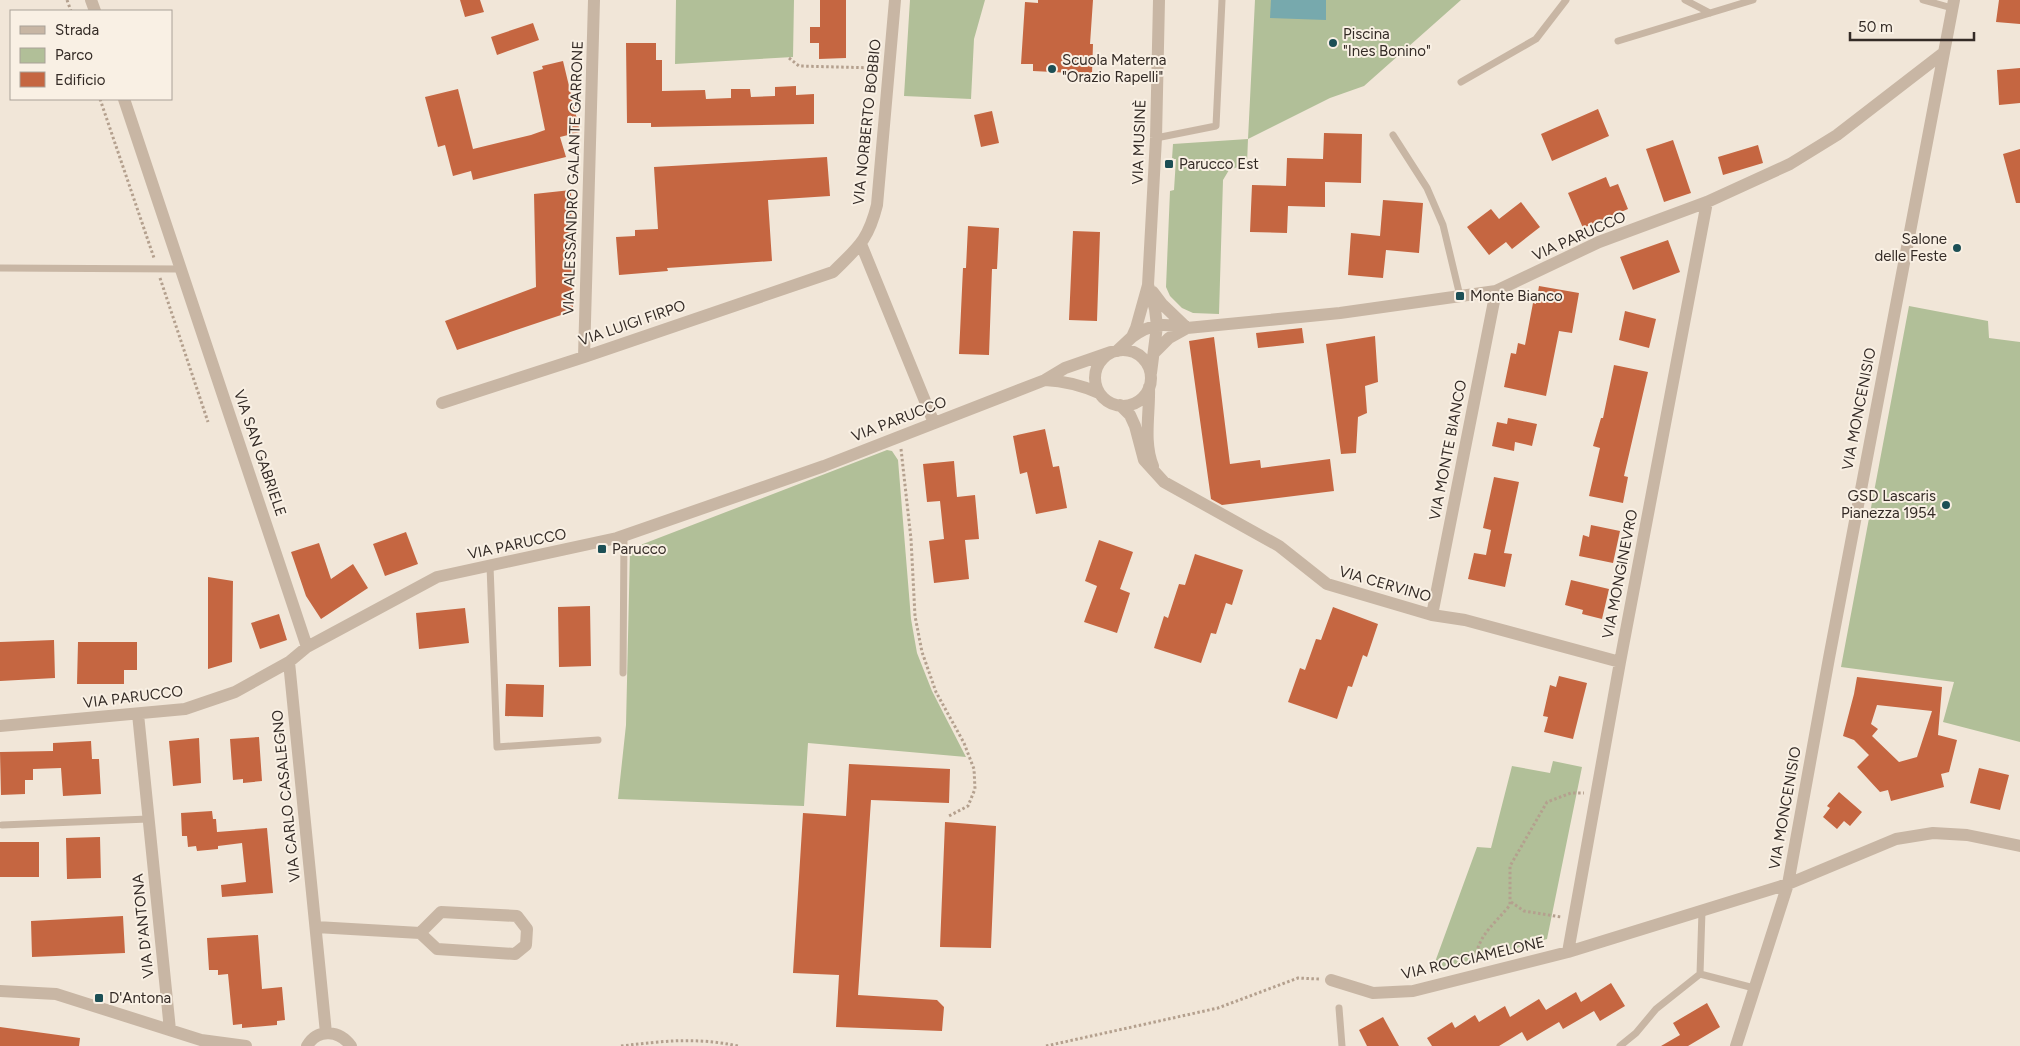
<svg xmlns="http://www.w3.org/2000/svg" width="2020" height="1046" font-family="Figtree,sans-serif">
  <rect width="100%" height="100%" fill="#f1e6d8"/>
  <!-- green -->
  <path fill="#b1bf98" d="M676,0H794L793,57L675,64Z
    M910,0H985L974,39L971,99L904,96Z
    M1255,0H1461L1364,86L1330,98L1248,139L1247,164L1229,170L1223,180L1219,314L1193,313L1182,308L1170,296L1166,287L1170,191L1174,190L1176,159H1172L1173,144L1248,139Z
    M1909,306L1988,321L1989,338L2020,342V742L1943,722L1954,682L1841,667Z
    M887,450L892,451L898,460L911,619L917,653L932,691L966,757L808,743L804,806L618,799L626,725L630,549Z
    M1553,761L1582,767L1547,939L1431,973L1477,847L1491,848L1512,766L1550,773Z"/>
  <!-- water -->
  <path fill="#77a9ad" d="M1271,0H1326V20L1270,18Z"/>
  <!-- building -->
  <path fill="#c56641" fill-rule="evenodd" d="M460,0H480L484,12L465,17Z
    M820,0H846V58L819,59V43H810V27H820Z
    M1038,0H1093L1090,44H1093L1092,74L1033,71V64H1021L1025,2L1038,3Z
    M1999,0H2020V24L1996,22Z
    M533,23L539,40L497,55L491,37Z
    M626,43H656V60H662V91L705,90L706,99L731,98V89H750L751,97L775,96V87L796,86V95L814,94V124L651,127V123H627Z
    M563,61L580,132L560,137L566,157L473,180L471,171L453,176L445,145L438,147L425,97L458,89L473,149L531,135L545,130L533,72L543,69L542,66Z
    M2020,68V103L1999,105L1997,70Z
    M1598,109L1609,136L1552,161L1541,134Z
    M992,111L999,143L981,147L974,115Z
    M1324,133L1362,134L1361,183L1325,182V207L1288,206L1287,233L1250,232L1252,185L1286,186L1287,158L1323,159Z
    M1673,140L1691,193L1664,202L1646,149Z
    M1758,145L1763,163L1723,175L1718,157Z
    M2020,149V203H2016L2003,154Z
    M827,157L830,196L768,200L772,261L667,268L668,271L619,275L616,237L635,236V230L658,229L654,167Z
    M1606,177L1610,187L1618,184L1628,209L1583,228L1568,193Z
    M571,190L573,311L457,350L445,321L536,287L534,194Z
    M1383,200L1423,203L1419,253L1386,250L1383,278L1348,275L1351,233L1380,236Z
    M1521,202L1540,227L1512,249L1506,242L1489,255L1467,227L1491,209L1499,219Z
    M968,226L999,228L997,269H992L989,355L959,354L963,268H966Z
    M1073,231L1100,232L1097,321L1069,320Z
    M1668,240L1680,272L1633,290L1620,257Z
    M1539,286L1579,293L1572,333L1559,331L1546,396L1504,387L1511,353L1516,354L1518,343L1525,345L1533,303L1536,304Z
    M1625,311L1656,319L1649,348L1619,340Z
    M1302,328L1304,343L1258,348L1256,333Z
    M1375,336L1378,382L1365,386L1367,413L1358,417L1356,453L1341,454L1326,344Z
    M1214,337L1230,464L1260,460L1261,468L1330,459L1334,491L1222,505L1211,499L1189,341Z
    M1614,365L1648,372L1624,476L1628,477L1623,503L1589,496L1600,448L1593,446L1601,418H1603Z
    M1508,418L1537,424L1532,446L1515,442L1514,451L1492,446L1497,422L1507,424Z
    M1045,429L1053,467L1059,466L1067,508L1036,514L1027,472L1020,474L1013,436Z
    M954,461L957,497L975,495L979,539L965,540L969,579L934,583L929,541L944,539L940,501L927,502L923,464Z
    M1494,477L1519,482L1504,553L1512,554L1505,587L1468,579L1474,553L1486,555L1491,530L1483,528Z
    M1591,525L1620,531L1613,563L1579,556L1583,535L1589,537Z
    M406,532L418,564L385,576L373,544Z
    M1099,540L1133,552L1120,589L1130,593L1117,633L1084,622L1097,586L1085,581Z
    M319,543L331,579L353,564L368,588L321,619L306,596L291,552Z
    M1195,554L1243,570L1232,605L1226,603L1216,634L1211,633L1201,663L1154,648L1164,616L1168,618L1179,584L1185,585Z
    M208,577L233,581L232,662L208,669Z
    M1571,580L1609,589L1602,619L1582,614L1583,610L1565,605Z
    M590,606L591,666L559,667L558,607Z
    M1333,607L1378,624L1367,657L1363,655L1352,687L1348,686L1337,719L1288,702L1300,668L1305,670L1316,639L1321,640Z
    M465,608L469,643L419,649L416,613Z
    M279,614L287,640L260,649L251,623Z
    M54,640L55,678L0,681V642Z
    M78,642H137V670H124V684H77Z
    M1559,676L1587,683L1573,739L1544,732L1548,717L1543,716L1550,685L1556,687Z
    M1857,677L1942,687L1938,735L1957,740L1949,772L1941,774L1944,787L1891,801L1888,790L1880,792L1857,767L1869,755L1854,740L1843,736L1854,694ZM1877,705L1932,711L1917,757L1899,762L1872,736L1878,729L1871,724Z
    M506,684L544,685L543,717L505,716Z
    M259,737L262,781L243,783V779L233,780L230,739Z
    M199,738L201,783L173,786L169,741Z
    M91,741L92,759H99L101,794L63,796L61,768L33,769V780H25V794L1,795L0,752L53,751V743Z
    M849,764L950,769L949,803L871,800L858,995L937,1000L944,1007L942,1031L836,1027L839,975L793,973L803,813L846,816Z
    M1979,768L2009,775L2000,810L1970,803Z
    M1839,792L1862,812L1850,826L1844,821L1837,829L1823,817L1830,808L1827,806Z
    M212,811L213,819H216L217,832L267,828L273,893L222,897L221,885L246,882L242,843L218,846V849L197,851L196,846L188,847L187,836H182L181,813Z
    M945,822L996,826L991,948L940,947Z
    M100,837L101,878L67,879L66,838Z
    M0,842H39V877H0Z
    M123,916L125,953L32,957L31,921Z
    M258,935L262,989L282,987L285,1020L277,1021V1025L242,1028V1024L233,1025L228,974L218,975V970H209L207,938Z
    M1611,983L1625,1006L1600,1021L1594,1011L1563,1029L1559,1022L1527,1041L1522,1032L1499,1046H1432L1427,1038L1452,1022L1455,1028L1475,1015L1479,1022L1505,1006L1510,1017L1539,999L1546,1010L1576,992L1581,1002Z
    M1707,1003L1720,1027L1688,1046H1661L1680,1035L1673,1023Z
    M1383,1017L1399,1046H1367L1359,1030Z
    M0,1027L80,1038L79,1046H0Z"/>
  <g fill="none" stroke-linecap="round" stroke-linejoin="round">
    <!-- path -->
    <path stroke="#b4a08e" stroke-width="3" stroke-dasharray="2.5 2.5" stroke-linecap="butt" d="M67,0L71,11
      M789,58L799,66L877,68
      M100,99L154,258
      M160,278L208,422
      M901,449L911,539L915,616L922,652L936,692L964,743L974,769L975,789L968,806L949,816
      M1511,902L1524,911L1561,917
      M1475,963C1477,935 1494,925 1510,905V866L1547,802L1571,793H1584
      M621,1046C664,1041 695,1037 738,1046
      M1046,1046L1218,1008L1298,978L1319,979"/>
    <!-- lane -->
    <path stroke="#c8b6a4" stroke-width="7" d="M1685,0L1710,13
      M1923,0L1952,8
      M1618,41L1753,0
      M1461,82L1536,39L1566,0
      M1393,135L1427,188L1443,225L1460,296
      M1156,138L1216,126L1222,0
      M0,268L181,269
      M490,566L497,747L598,740
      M623,673L624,536
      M2,825L148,819
      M1700,974L1702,911
      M1339,1008L1342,1046
      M1620,1046L1636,1033L1656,1009L1700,974L1754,988"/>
    <!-- street -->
    <path stroke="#c8b6a4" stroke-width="12" d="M91,0L95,11
      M124,99L307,647
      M861,244L934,423
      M1148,285L1155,309L1157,326L1151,373
      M1153,292L1162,304L1187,328
      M1132,337C1152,323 1163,323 1187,328L1340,313L1496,291L1599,242L1707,202L1790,164L1837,135L1942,54
      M1095 378a28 28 0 1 1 56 0a28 28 0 1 1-56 0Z
      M1117,351L1132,337L1136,328L1148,285L1156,138L1159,0
      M1154,353L1169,338L1187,328
      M584,357L594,0
      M1045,380C1065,381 1081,385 1099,393
      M1149,387C1150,412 1143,442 1153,466
      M442,403L584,357L833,272C858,247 868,241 877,205L895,0
      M1120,405L1130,415L1135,426L1144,460L1164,482L1279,546L1327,584L1432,615L1465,620L1620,662
      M1432,615L1496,291
      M289,662L326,1033
      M138,714L170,1030
      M0,726L185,709L235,692L289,662L307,647L437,577L617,538L824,466L1045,380L1065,368L1111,352
      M316,927L420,933L437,949L515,954L526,945L527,929L517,916L441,912L420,933
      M1568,952L1620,662L1707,202
      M1331,980L1373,993L1413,991L1568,952L1788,884L1896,839L1933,833L1967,835L2020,846
      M0,991L56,994L201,1040L246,1046
      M307,1046C318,1027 340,1031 351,1046
      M1736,1046L1788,884L1829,658L1954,0"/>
  </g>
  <!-- markers -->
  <g fill="#1c4f55" stroke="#f9f0e4" stroke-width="2">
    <circle cx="1333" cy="43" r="5"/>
    <circle cx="1052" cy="69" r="5"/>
    <rect x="1164" y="159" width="10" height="10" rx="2.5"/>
    <circle cx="1957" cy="248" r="5"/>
    <rect x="1455" y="291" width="10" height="10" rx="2.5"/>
    <circle cx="1946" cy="505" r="5"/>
    <rect x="597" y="544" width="10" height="10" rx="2.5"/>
    <rect x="94" y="993" width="10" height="10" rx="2.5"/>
  </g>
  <g text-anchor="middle" stroke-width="4" stroke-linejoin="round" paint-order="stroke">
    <!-- poi labels -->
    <g font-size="15" fill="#342b26" stroke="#f9f0e4" text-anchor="start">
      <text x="1343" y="39">Piscina<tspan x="1343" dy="17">"Ines Bonino"</tspan></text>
      <text x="1062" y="65">Scuola Materna<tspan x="1062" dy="17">"Orazio Rapelli"</tspan></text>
      <text x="1179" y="169">Parucco Est</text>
      <text x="1947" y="244" text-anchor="end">Salone<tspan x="1947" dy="17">delle Feste</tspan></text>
      <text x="1470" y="301">Monte Bianco</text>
      <text x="1936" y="501" text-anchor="end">GSD Lascaris<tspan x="1936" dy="17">Pianezza 1954</tspan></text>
      <text x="612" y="554">Parucco</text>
      <text x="109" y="1003">D'Antona</text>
    </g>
    <!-- street labels -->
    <g font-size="15" fill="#342b26" stroke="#f9f0e4">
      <text transform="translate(867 122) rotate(-84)" y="5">VIA NORBERTO BOBBIO</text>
      <text transform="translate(1139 142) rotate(-88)" y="5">VIA MUSINÈ</text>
      <text transform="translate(573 178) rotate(-88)" y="5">VIA ALESSANDRO GALANTE GARRONE</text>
      <text transform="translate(1579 236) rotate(-24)" y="5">VIA PARUCCO</text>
      <text transform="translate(632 323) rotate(-19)" y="5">VIA LUIGI FIRPO</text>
      <text transform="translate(1859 409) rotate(-79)" y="5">VIA MONCENISIO</text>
      <text transform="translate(899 419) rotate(-21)" y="5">VIA PARUCCO</text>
      <text transform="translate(1448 450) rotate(-79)" y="5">VIA MONTE BIANCO</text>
      <text transform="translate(260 453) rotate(71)" y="5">VIA SAN GABRIELE</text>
      <text transform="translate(517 544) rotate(-12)" y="5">VIA PARUCCO</text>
      <text transform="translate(1620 574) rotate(-79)" y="5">VIA MONGINEVRO</text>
      <text transform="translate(1385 584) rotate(16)" y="5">VIA CERVINO</text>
      <text transform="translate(133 697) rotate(-7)" y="5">VIA PARUCCO</text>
      <text transform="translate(286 796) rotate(-96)" y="5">VIA CARLO CASALEGNO</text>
      <text transform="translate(1785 808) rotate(-80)" y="5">VIA MONCENISIO</text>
      <text transform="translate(143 926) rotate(-96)" y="5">VIA D'ANTONA</text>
      <text transform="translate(1473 958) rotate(-13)" y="5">VIA ROCCIAMELONE</text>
    </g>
  </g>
  <!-- legend -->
  <rect x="10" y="10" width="162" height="90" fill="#f9f0e4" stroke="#aaa198"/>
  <rect x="20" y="26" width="25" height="8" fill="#c8b6a4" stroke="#aaa198"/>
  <text x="55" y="35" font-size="15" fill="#342b26">Strada</text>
  <rect x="20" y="48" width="25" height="15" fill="#b1bf98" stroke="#aaa198"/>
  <text x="55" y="60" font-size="15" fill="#342b26">Parco</text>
  <rect x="20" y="72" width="25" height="15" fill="#c56641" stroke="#aaa198"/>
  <text x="55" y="85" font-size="15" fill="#342b26">Edificio</text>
  <!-- scale -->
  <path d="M1850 32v8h124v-8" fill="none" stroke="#342b26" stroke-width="2.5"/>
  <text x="1858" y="32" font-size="15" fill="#342b26" stroke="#f9f0e4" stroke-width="4" paint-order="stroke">50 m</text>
</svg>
